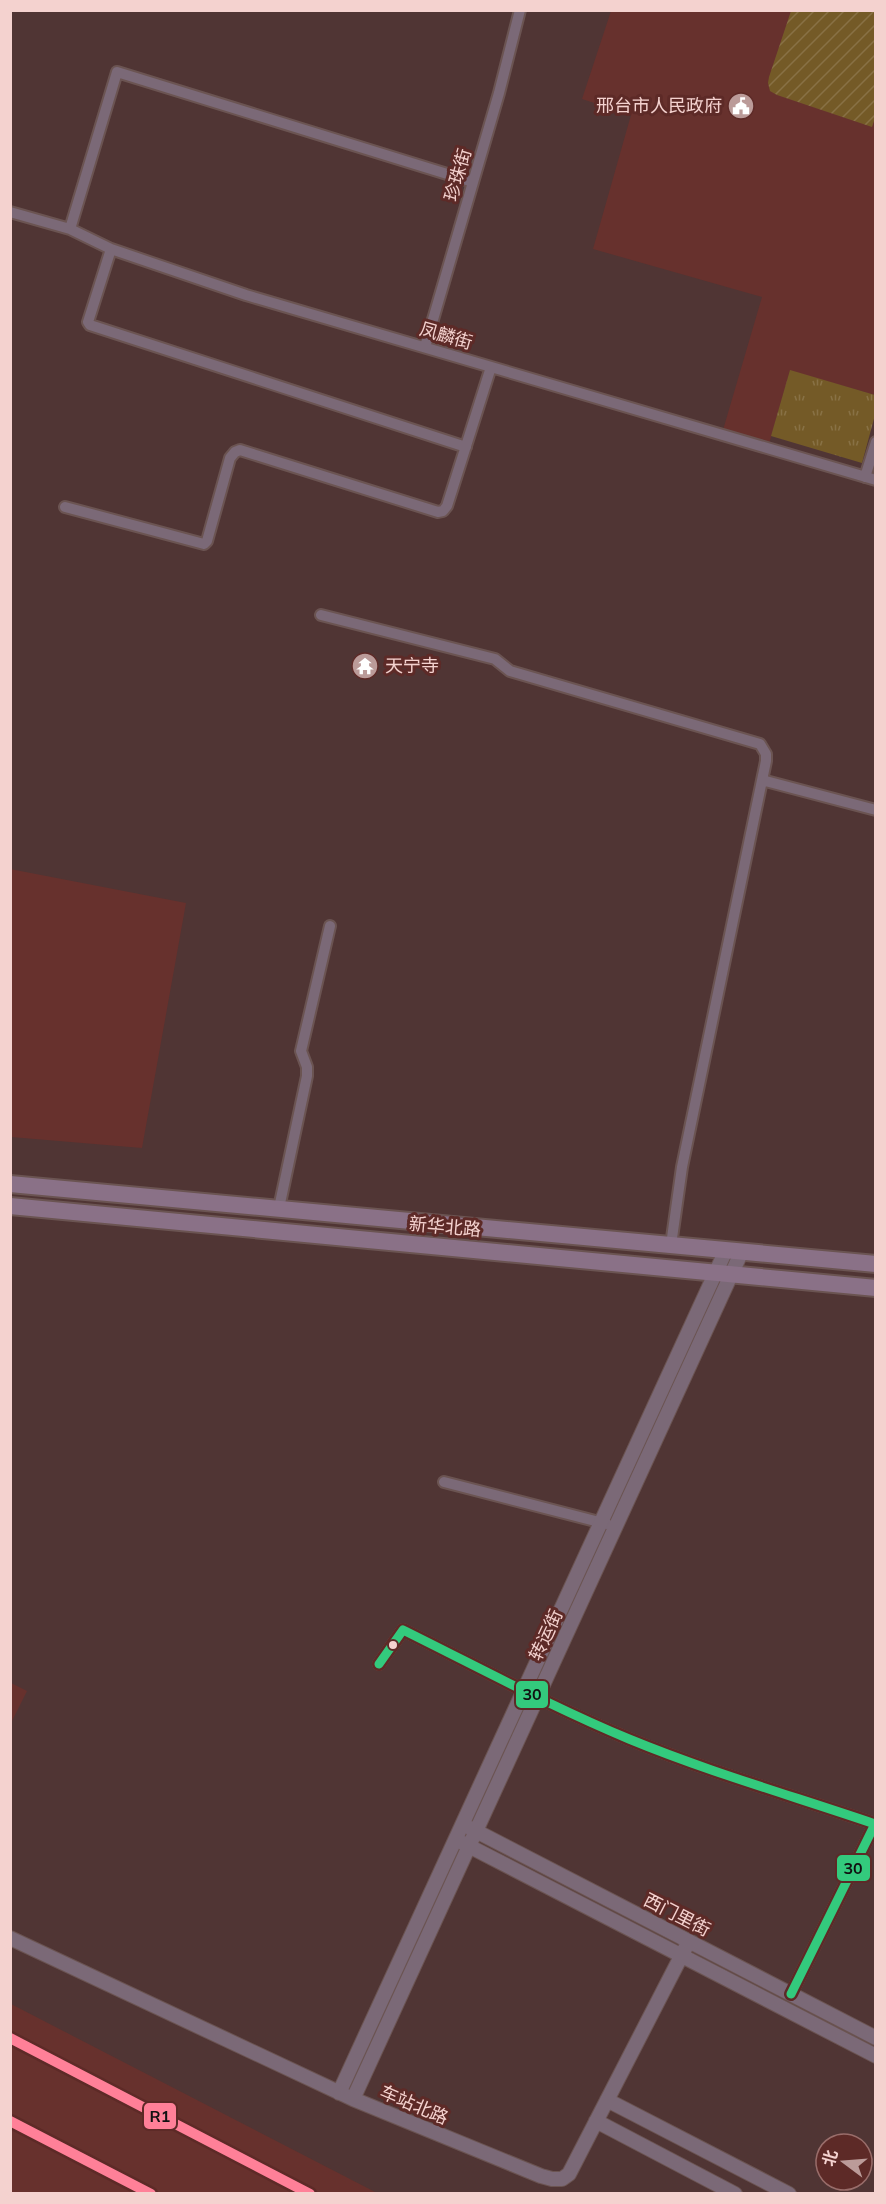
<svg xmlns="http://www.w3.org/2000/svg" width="886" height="2204" font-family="Mulish,'Noto Sans SC',sans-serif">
  <defs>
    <pattern id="grass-tufts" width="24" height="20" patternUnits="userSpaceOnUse" patternTransform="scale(1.5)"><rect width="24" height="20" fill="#745a27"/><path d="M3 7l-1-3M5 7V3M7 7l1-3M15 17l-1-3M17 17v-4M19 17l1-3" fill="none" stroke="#887145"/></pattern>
    <pattern id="garden-furrows" width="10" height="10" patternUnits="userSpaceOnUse" patternTransform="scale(1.5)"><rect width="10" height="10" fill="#745a27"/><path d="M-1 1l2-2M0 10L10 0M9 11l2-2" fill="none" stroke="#887145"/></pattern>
  </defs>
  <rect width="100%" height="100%" fill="#503534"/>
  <!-- built -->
  <path fill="#67312d" d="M611,11H875V395L790,371L769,444L723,430L762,297L593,249L631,115L582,99Z
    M10,869L186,903L142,1148L11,1137Z
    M11,1683L27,1691L11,1723Z
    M10,2004H11L377,2193H11Z"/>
  <!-- grass -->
  <path fill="url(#grass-tufts)" d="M790,370L875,395V415L862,463L771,436Z"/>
  <!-- garden -->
  <path fill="url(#garden-furrows)" d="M791,11H875L876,115L872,127L777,95L770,91L768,83L769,77Z"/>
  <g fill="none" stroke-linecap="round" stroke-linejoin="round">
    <defs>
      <path id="minor" d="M10,212L70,229L111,249L246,295L876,480
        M70,229L117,72L473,182
        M111,249L88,322L90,325L466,447
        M425,347L499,93L520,10
        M865,477L876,442
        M65,507L204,544L207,541L230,458L235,452L240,450L438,512L443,511L447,506L491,367
        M321,615L495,659L510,671L760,744L766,754V761L682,1167L671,1245
        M762,780L876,810
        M279,1208L307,1076V1067L301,1051L330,926
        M444,1482L607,1524
        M379,1664L403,1630C478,1667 552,1707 629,1739C709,1772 793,1796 875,1824L791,1994"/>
      <path id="tertiary" d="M470,1828L876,2038
        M463,1843L876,2056
        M10,1938L353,2099L541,2176L552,2179H562L569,2174L689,1941
        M339,2093L726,1250
        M353,2099L742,1251
        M607,2100L789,2194
        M596,2121L735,2194"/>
      <path id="primary" d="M10,1184L876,1264
        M10,1206L876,1288"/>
    </defs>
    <!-- minor casing -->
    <use href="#minor" stroke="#6b5452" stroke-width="14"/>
    <!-- tertiary casing -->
    <use href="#tertiary" stroke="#6b5452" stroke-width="16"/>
    <!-- primary casing -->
    <use href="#primary" stroke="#6b5452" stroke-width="20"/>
    <!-- minor -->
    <use href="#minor" stroke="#7b6977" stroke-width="10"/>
    <!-- tertiary -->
    <use href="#tertiary" stroke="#7b6977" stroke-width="14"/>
    <!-- primary -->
    <use href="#primary" stroke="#8a7187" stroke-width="16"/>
    <defs>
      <path id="bus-1" d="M379,1664L403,1630C478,1667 552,1707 629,1739C709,1772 793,1796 875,1824L791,1994"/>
    </defs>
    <!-- bus-1 casing -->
    <use href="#bus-1" stroke="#5d2a27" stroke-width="14"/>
    <!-- bus-1 -->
    <use href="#bus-1" stroke="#33ca7d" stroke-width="9"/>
    <defs>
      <path id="rail-1" d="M10,2038L310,2194
        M10,2121L151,2194"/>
    </defs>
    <!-- rail-1 casing -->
    <use href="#rail-1" stroke="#5d2a27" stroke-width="15"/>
    <!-- rail-1 -->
    <use href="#rail-1" stroke="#ff8098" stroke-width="10"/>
  </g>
  <!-- icons -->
  <defs>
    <symbol id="civic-disc" viewBox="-11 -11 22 22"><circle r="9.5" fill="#bb9b99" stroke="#5d2a27"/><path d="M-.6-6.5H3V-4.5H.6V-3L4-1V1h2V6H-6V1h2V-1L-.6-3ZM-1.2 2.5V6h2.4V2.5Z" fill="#fff"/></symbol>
    <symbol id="temple-disc" viewBox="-11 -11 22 22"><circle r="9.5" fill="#bb9b99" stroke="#5d2a27"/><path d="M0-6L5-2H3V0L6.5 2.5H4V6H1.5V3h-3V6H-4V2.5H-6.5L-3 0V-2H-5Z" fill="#fff"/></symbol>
  </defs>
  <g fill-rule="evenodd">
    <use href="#civic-disc" x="726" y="91" width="30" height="30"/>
    <use href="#temple-disc" x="350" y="651" width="30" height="30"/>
  </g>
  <!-- markers -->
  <circle fill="#f4d2cf" stroke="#5d2a27" stroke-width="2" cx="393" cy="1645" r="5"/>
  <g text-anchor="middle" stroke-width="6" stroke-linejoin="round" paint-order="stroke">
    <!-- poi labels -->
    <g font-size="18" fill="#f4d2cf" stroke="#5d2a27" text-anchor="end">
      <text x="722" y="112">邢台市人民政府</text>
      <text x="385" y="672" text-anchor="start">天宁寺</text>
    </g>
    <!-- street labels -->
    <g font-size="18" fill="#f4d2cf" stroke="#5d2a27">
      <text transform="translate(458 175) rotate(-74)" y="6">珍珠街</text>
      <text transform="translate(446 336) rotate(16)" y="6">凤麟街</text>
      <text transform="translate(445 1227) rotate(5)" y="6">新华北路</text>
      <text transform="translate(546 1635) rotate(-65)" y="6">转运街</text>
      <text transform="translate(677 1915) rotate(27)" y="6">西门里街</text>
      <text transform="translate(414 2105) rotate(23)" y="6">车站北路</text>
    </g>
  </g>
  <g stroke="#5d2a27" stroke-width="2">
    <rect x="515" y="1680" width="34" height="29" rx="6" fill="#33ca7d"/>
    <rect x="836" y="1854" width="35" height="28" rx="6" fill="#33ca7d"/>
    <rect x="143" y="2102" width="34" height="28" rx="6" fill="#ff8098"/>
  </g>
  <g font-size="16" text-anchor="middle" font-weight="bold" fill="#111">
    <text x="532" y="1700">30</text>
    <text x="853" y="1874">30</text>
    <text x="160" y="2122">R1</text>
  </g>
  <!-- border -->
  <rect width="886" height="2204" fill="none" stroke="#f4d2cf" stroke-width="24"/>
  <!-- north arrow -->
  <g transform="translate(844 2162) rotate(286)"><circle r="28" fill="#5d2a27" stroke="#996d6a" stroke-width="1.5"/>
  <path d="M0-4.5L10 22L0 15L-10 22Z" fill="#bb9b99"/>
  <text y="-9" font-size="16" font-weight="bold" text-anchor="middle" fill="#f4d2cf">北</text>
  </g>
</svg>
